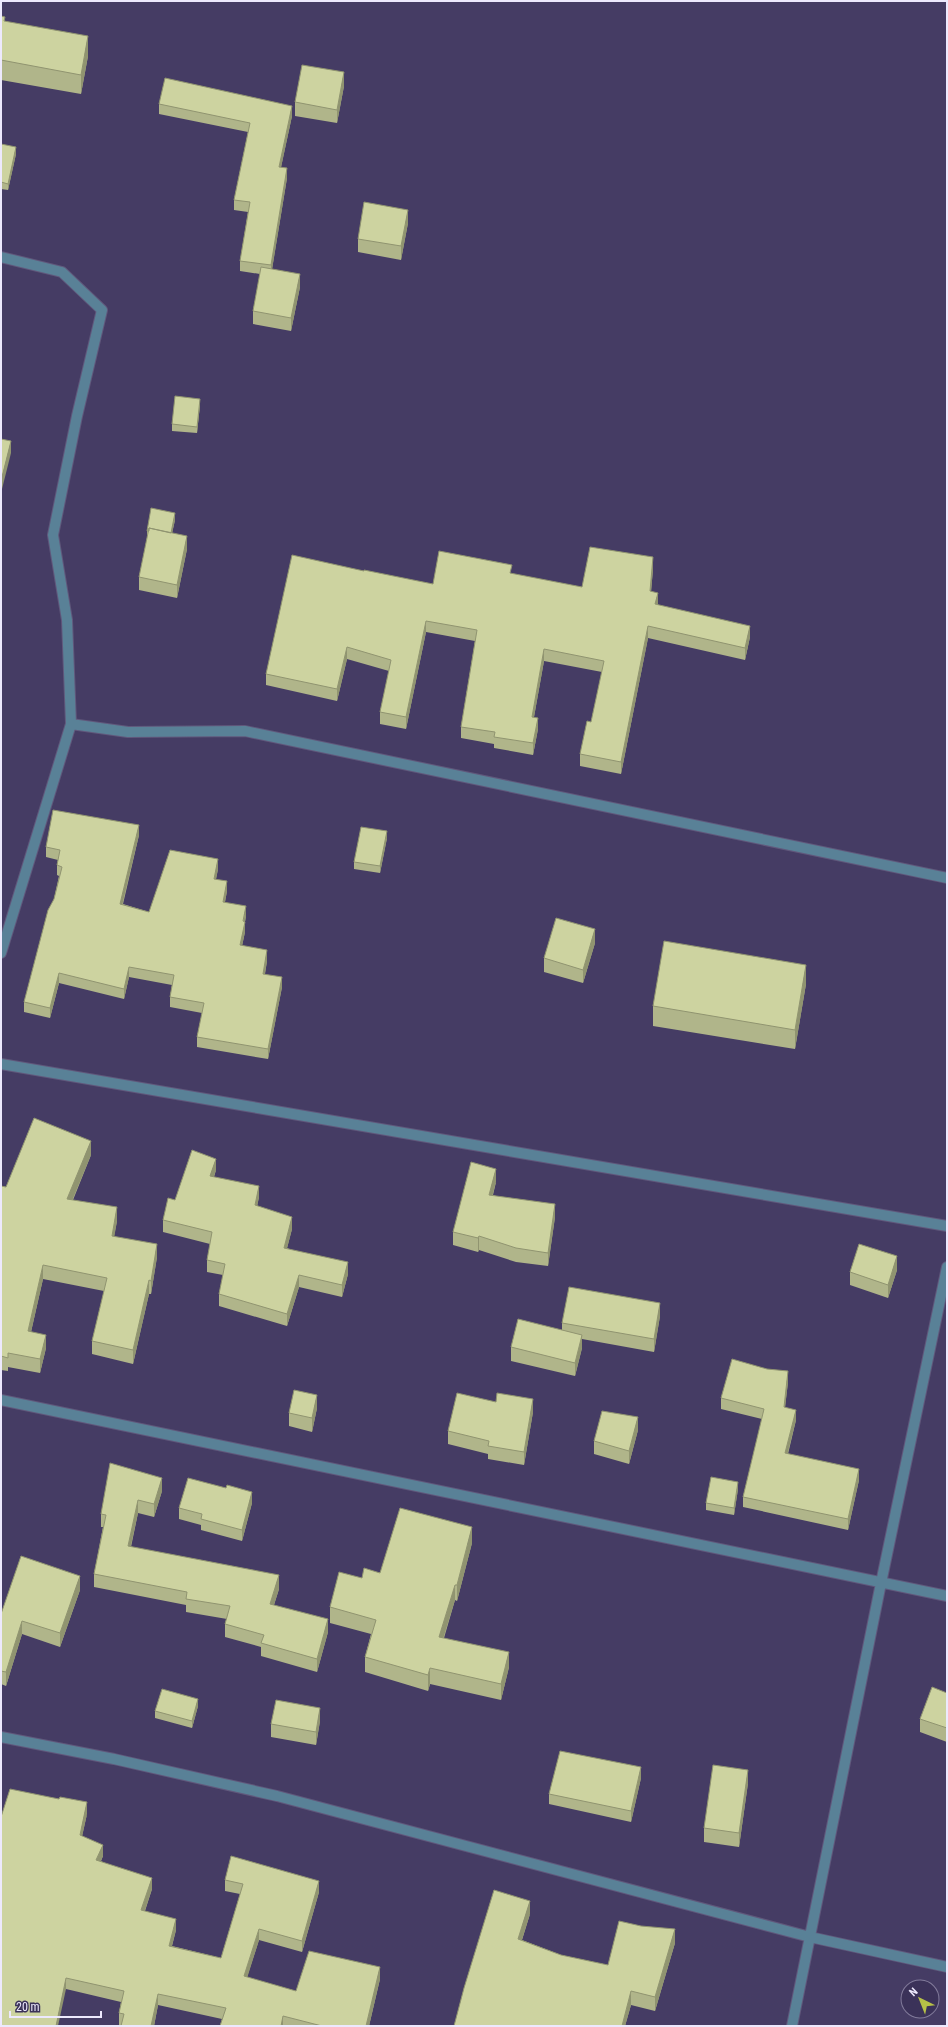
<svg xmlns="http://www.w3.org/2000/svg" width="948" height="2027" font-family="'Roboto Condensed',sans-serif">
  <rect width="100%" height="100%" fill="#453c64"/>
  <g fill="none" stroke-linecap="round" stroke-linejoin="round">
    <defs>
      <path id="minor" d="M1,257L62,272L102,310L77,416L53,535L67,620L71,724L1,953
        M71,724L128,732L245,731L947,878
        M1,1064L947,1226
        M1,1400L947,1596
        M1,1737L114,1759L277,1796L810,1937L947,1967
        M792,2026L881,1583L947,1267"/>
    </defs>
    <!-- minor casing -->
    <use href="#minor" stroke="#60587c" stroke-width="12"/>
    <!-- minor -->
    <use href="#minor" stroke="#598197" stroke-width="10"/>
  </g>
  <!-- wall -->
  <path fill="#b0b58a" d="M1,16L5,21L88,56L81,94L1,80Z
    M344,86L337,123L295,116V102Z
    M159,104L292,116L281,167L287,178L272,269L300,287L291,331L253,324V311L260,274L240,271V261L248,212L234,210V200L248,132L159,114Z
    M1,144L16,154L8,190L1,189Z
    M408,223L401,260L358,252V239Z
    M200,405L197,433L172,431V424Z
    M175,520L172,533L187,549L177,598L139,590V577L147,538V531Z
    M653,569L651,592L658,605L750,637L745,660L648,638L621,774L580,766V754L591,722L602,672L544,661L534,717L538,729L533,755L494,748V744L461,738V727L475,641L426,632L406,729L380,724V712L389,671L347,659L337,701L266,685V674L364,571L433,584L512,574L582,587Z
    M139,835L123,904L149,912L218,869L216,879L227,891L225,902L246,916L245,922V932L242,946L267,961L265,974L282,987L268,1059L197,1047V1037L202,1013L170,1007V997L172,985L129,977L124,999L59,983L50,1018L24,1012V1002L54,899L59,876L57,875V865L58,860L46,857V847Z
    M387,838L380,873L354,869V862Z
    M595,943L583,983L544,972V958Z
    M806,984L795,1049L653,1026V1006Z
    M91,1155L73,1200L117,1221L114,1236L157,1257L151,1294H149L133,1364L92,1354V1341L104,1291L43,1279L31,1332L46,1348L40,1373L8,1367V1371L1,1370V1186L6,1187Z
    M216,1170L214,1177L259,1197L257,1206L292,1229L287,1248L348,1274L342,1297L299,1287L287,1326L219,1306V1294L223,1275L207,1272V1260L210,1244L163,1232V1220L175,1200Z
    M496,1182L493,1195L555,1217L548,1266L516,1262L479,1250L478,1252L453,1245V1232Z
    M897,1270L888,1298L850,1285V1272Z
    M660,1316L654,1352L582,1339V1348L575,1376L511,1361V1347L562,1330V1323Z
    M788,1382L785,1407L796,1420L788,1454L859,1480L848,1530L743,1507V1497L762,1419L721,1409V1398Z
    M317,1408L312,1432L289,1426V1413Z
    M533,1412L524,1465L488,1459V1454L448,1444V1431Z
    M638,1430L629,1464L594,1454V1441Z
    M738,1489L734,1515L706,1510V1503Z
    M162,1491L154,1517L138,1513L131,1547L279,1589L274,1605L328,1632L317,1672L261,1656V1647L225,1637V1624L227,1619L186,1612V1605L94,1587V1574L103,1527H101V1514Z
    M252,1503L242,1541L201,1530V1525L179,1519V1508Z
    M472,1543L457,1601L455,1600L444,1638L509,1667L501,1700L430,1684L428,1691L365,1672V1657L371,1634L330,1623V1607L362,1578Z
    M80,1590L60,1647L22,1634L6,1686L1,1684V1614Z
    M947,1693V1742L920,1732V1719Z
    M198,1706L192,1728L155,1718V1711Z
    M320,1721L316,1745L271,1737V1724Z
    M641,1778L631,1822L549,1804V1794Z
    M748,1783L739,1847L704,1842V1828Z
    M87,1814L82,1836L103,1856L101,1861L152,1889L145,1911L176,1930L172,1946L221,1958L240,1894L225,1891V1880L319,1892L302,1952L259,1940L247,1977L296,1991L380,1979L369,2026H220L222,2019L158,2005L154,2026H121V2025H119V2013L121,2002L66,1989L1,2026Z
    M530,1914L522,1940L561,1955L608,1965L675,1943L655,2011L631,2005L625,2026H454Z"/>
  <!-- shaded-wall -->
  <path fill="#909470" d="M88,36V56L81,94V75Z
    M344,72V86L337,123V110Z
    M292,106V116L279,177V167Z
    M16,147V154L8,190V184Z
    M287,168V178L271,276V265Z
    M408,210V223L401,260V246Z
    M300,274V287L291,331V318Z
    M200,399V405L197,433V427Z
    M11,441V453L1,493V481Z
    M175,513V520L170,543V536Z
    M187,536V549L177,598V585Z
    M653,557V569L650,603V591Z
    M658,593V605L655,604Z
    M426,621V632L406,729V717Z
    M648,626V638L621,774V762Z
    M750,626V637L745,660V648Z
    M347,647V659L337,701V689Z
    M544,649V661L532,728V717Z
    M538,718V729L533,755V743Z
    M139,825V835L120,914V904Z
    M387,831V838L380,873V866Z
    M218,859V869L214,889V879Z
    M227,881V891L223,912V902Z
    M246,906V916L244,927L245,922V932L240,955V945Z
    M595,929V943L583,983V970Z
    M267,950V961L263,984V974Z
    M806,965V984L795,1049V1030Z
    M129,967V977L124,999V989Z
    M59,973V983L50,1018V1008Z
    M282,977V987L268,1059V1049Z
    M91,1141V1155L67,1213V1199Z
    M216,1159V1170L210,1188V1176Z
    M496,1169V1182L489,1208V1195Z
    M259,1186V1197L255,1217V1205Z
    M555,1204V1217L548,1266V1253Z
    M117,1207V1221L112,1250V1236Z
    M292,1217V1229L284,1260V1248Z
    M479,1236V1250L478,1252V1238Z
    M157,1244V1257L151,1294V1281Z
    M897,1256V1270L888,1298V1285Z
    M348,1262V1274L342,1297V1285Z
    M43,1265V1279L28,1345V1331Z
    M299,1275V1287L287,1326V1314Z
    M149,1280V1294L133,1364V1350Z
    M660,1303V1316L654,1352V1339Z
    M46,1335V1348L40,1373V1359Z
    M582,1335V1348L575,1376V1363Z
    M788,1371V1382L784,1417V1407Z
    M317,1395V1408L312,1432V1418Z
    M533,1399V1412L524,1465V1452Z
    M796,1410V1420L785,1464V1453Z
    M638,1417V1430L629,1464V1451Z
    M859,1469V1480L848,1530V1519Z
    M162,1478V1491L154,1517V1504Z
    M738,1482V1489L734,1515V1508Z
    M252,1492V1503L242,1541V1530Z
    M138,1500V1513L128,1559V1546Z
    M472,1527V1543L457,1601V1585Z
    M279,1575V1589L270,1617V1604Z
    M80,1576V1590L60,1647V1633Z
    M455,1585V1600L439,1652V1637Z
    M328,1619V1632L317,1672V1659Z
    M22,1621V1634L6,1686V1672Z
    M509,1652V1667L501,1700V1684Z
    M430,1668V1684L428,1691V1675Z
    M198,1699V1706L192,1728V1721Z
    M320,1708V1721L316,1745V1732Z
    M641,1767V1778L631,1822V1811Z
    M748,1770V1783L739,1847V1833Z
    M87,1802V1814L80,1846V1835Z
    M103,1845V1856L96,1872V1860Z
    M152,1878V1889L141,1922V1910Z
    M319,1881V1892L302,1952V1941Z
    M530,1901V1914L518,1952V1939Z
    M176,1919V1930L169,1957V1946Z
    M259,1929V1940L244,1988V1976Z
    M675,1929V1943L655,2011V1997Z
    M380,1967V1979L369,2026H366Z
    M66,1978V1989L58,2026H56Z
    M631,1991V2005L625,2026H622Z
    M158,1994V2005L154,2026H151Z
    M283,2016V2026H281Z"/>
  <!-- building -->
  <path fill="#cdd3a0" stroke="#909470" d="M1,16L5,17L4,21L88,36L81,75L1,60Z
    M302,65L344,72L337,110L295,102Z
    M165,78L292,106L279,167L287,168L271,265L240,261L250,202L234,200L250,123L159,104Z
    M1,144L16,147L8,184L1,182Z
    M364,202L408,210L401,246L358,239Z
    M261,267L300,274L291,318L253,311Z
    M175,396L200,399L197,427L172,424Z
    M1,439L11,441L1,481Z
    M151,508L175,513L171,533L149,528V531H147Z
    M149,528L187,536L177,585L139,577Z
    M590,547L653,557L650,591L658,593L655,604L750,626L745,648L648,626L621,762L580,754L587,721L591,722L604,661L544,649L532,717L538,718L533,743L494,737L495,732L461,727L477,630L426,621L406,717L380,712L391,660L347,647L337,689L266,674L292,555L364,571V570L433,584L439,551L512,565L510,573L582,587Z
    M53,810L139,825L120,904L149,912L170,850L218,859L214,879L227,881L223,902L246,906L243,921L245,922L240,945L267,950L263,974L282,977L268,1049L197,1037L204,1003L170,997L174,975L129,967L124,989L59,973L50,1008L24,1002L48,910L54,899L62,867L57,865L60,850L46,847Z
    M361,827L387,831L380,866L354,862Z
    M556,918L595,929L583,970L544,958Z
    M664,941L806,965L795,1030L653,1006Z
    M34,1118L91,1141L67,1199L117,1207L112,1236L157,1244L151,1281L149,1280L133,1350L92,1341L107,1278L43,1265L28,1331L46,1335L40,1359L8,1353V1358L1,1356V1186L6,1187Z
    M192,1150L216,1159L210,1176L259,1186L255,1205L292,1217L284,1248L348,1262L342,1285L299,1275L287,1314L219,1294L225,1264L207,1260L212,1232L163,1220L168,1198L175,1200Z
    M471,1162L496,1169L489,1195L555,1204L548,1253L516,1248L479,1236L478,1238L453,1232Z
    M859,1244L897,1256L888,1285L850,1272Z
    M569,1287L660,1303L654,1339L562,1323Z
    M518,1319L582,1335L575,1363L511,1347Z
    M732,1359L767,1369L788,1371L784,1407L796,1410L785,1453L859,1469L848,1519L743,1497L764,1409L721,1398Z
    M294,1390L317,1395L312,1418L289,1413Z
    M457,1393L496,1402L497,1393L533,1399L524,1452L488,1446L489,1441L448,1431Z
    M602,1411L638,1417L629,1451L594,1441Z
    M110,1463L162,1478L154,1504L138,1500L128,1546L279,1575L270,1604L328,1619L317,1659L261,1643L264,1635L225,1624L230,1606L186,1599L187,1592L94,1574L106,1515L101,1514Z
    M711,1477L738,1482L734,1508L706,1503Z
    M188,1478L226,1488L227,1485L252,1492L242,1530L201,1519L202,1514L179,1508Z
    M400,1508L472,1527L457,1585H455L439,1637L509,1652L501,1684L430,1668L428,1675L365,1657L376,1620L330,1607L339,1572L362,1578L364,1568L380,1573Z
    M21,1556L80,1576L60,1633L22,1621L6,1672L1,1671V1614Z
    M932,1687L947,1693V1728L920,1719Z
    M162,1689L198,1699L192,1721L155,1711Z
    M276,1700L320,1708L316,1732L271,1724Z
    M560,1751L641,1767L631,1811L549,1794Z
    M713,1765L748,1770L739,1833L704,1828Z
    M10,1789L59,1799L60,1797L87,1802L80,1835L103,1845L96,1860L152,1878L141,1910L176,1919L169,1946L221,1958L243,1884L225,1880L231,1856L319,1881L302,1941L259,1929L244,1976L296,1991L309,1951L380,1967L366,2026H322L283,2016L281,2026H220L226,2008L158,1994L151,2026H121L124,2014L119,2013L124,1991L66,1978L56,2026H1V1817Z
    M494,1890L530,1901L518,1939L561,1955L608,1965L619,1921L641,1926L675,1929L655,1997L631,1991L622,2026H454L464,1988Z"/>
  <!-- border -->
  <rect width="948" height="2027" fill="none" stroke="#ede9fd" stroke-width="4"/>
  <!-- north arrow -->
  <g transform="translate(920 1999) rotate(317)"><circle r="19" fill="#3b3259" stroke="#827b9b"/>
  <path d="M0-3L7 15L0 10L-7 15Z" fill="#b7c147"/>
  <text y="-6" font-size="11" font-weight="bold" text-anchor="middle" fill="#ede9fd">N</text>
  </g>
  <!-- scale -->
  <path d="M10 2011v6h91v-6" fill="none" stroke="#ede9fd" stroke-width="2"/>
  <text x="16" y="2011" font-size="12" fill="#ede9fd" stroke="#3b3259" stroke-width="3" paint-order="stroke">20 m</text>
</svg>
